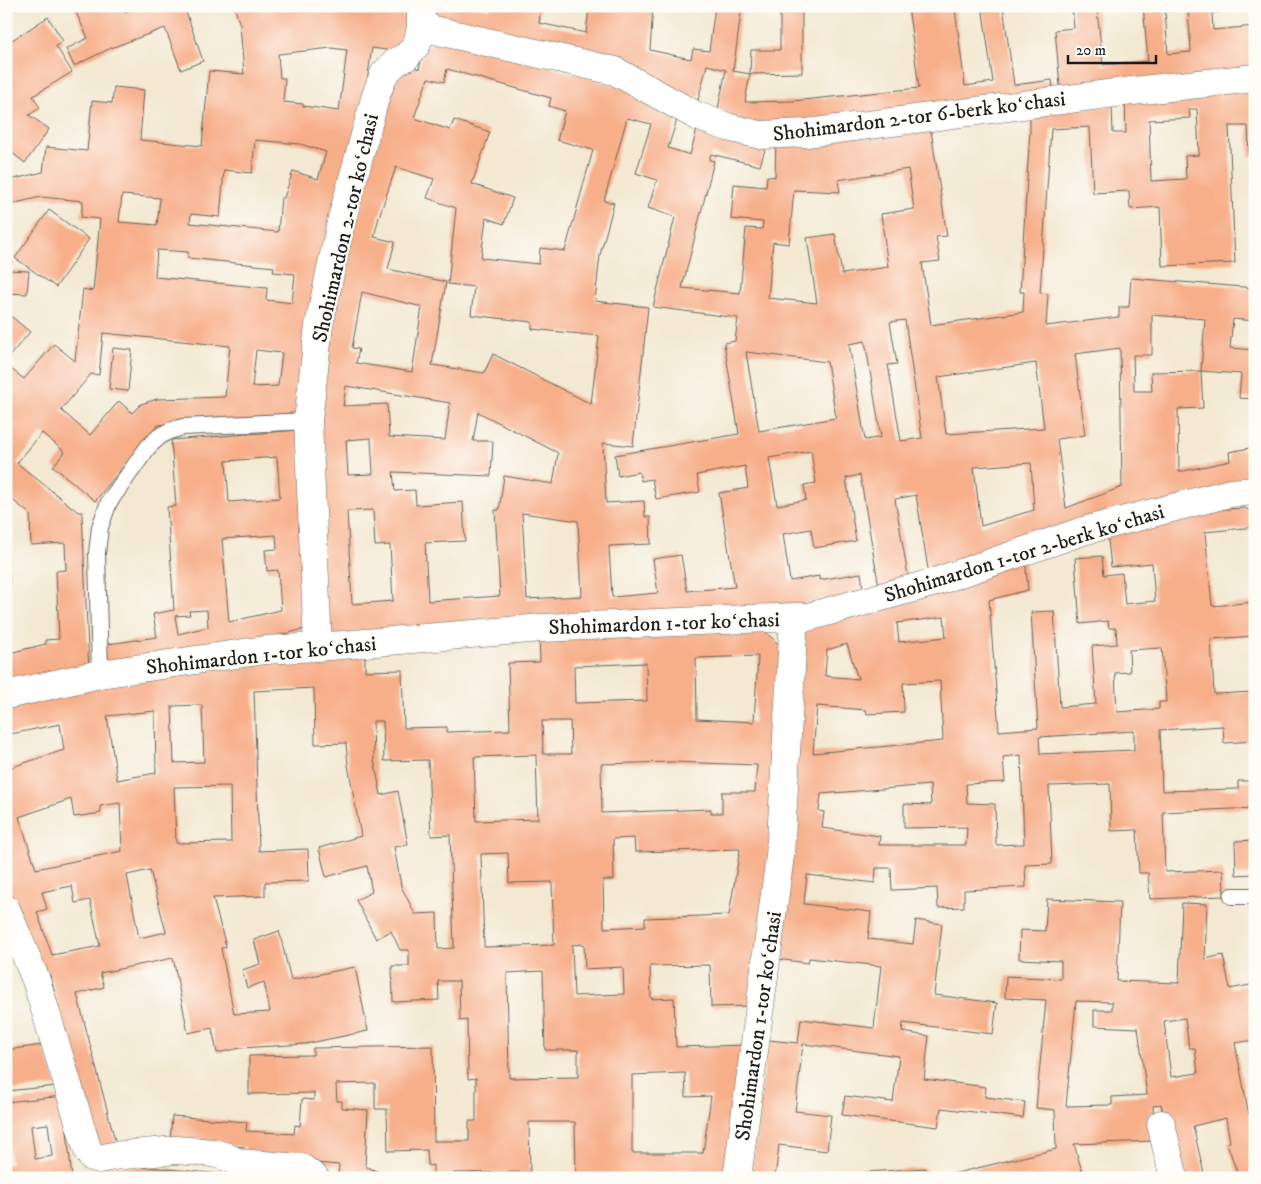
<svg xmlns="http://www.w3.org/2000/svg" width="1261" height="1184" font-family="'IM FELL DW Pica',serif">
  <rect width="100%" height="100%" fill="#fdfcf7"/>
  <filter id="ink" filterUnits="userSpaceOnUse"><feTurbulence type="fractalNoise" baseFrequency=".02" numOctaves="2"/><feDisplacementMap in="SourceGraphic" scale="10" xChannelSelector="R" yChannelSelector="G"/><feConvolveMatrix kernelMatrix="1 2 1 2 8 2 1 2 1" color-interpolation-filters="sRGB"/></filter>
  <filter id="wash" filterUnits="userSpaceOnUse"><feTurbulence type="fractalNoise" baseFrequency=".0096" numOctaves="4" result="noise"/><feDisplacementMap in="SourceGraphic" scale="20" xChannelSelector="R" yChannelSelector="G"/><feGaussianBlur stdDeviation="1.12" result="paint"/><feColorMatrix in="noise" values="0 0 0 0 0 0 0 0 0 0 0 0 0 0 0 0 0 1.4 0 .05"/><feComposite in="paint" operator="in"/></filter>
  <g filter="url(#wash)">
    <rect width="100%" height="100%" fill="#f3e8d1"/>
    <g id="blocks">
      <!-- building -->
      <path fill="#f7af8a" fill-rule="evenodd" d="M73,6H123L125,12L140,6H184L203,61L181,70L165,28L111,48L74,66L66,49L88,38Z
        M234,6H414L407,53L372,48L362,115L300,420L158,425L95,501L53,466L65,452L42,433L17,463L78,512H82L89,671L6,686V636H8L9,653L46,644L45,640L59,639L56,571L66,570L65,543L31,545L30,514L6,495V365L24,379L54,344L75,361L83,289L93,291L100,219L81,217L83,201L41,197L11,204L6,181L43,172L46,147L87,151L92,101L112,103L114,87L144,90L140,140L202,146L209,71L244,74L240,25ZM331,48L347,50L339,111L303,106V104L283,102L285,78H280L278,54ZM255,140L300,144L326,152L318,179L293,171L284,198H281L278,232L190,223L191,214L220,217L224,170L252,173ZM122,195L160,198L157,225L119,222ZM157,250L188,252V258L274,267L273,272L295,274L292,303L266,300L267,288L155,277ZM103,333L230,346L225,397L157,399L141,404L132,413L119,401L90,435L61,410L91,374L99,375ZM256,350L282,353L278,386L252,387Z
        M429,6H477L490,9V6H541L539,23L586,33L589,8L653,6L650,50L691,59L693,49L709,51L715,6H742L733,71L750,74L751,50H780V6H802V73L750,74L745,102L793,101L919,88L908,6H965L955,9L965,86L993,82L982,6H1003L1014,85L1052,80L1054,97L796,130L716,118L726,70L707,65L697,104L428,24Z
        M1072,6H1120V8L1097,10L1103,65L1148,61L1143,6H1229V11L1212,13L1213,30L1255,26V71L1061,97L1055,30L1074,28ZM1188,10L1191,52L1168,54L1165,11Z
        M48,17L63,41L56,46L72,72L33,96L40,108L29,115L49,129L25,163L6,148V44Z
        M441,37L611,84L680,110L668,148L690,155L697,129L766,146L760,166L711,154L709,160L714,161L682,288L740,293L746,228L762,229L763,222L731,219L734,184L766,187L767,176L775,177L776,140L930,124L947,236L936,237L940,261L922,263L931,325L1023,312L1024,292H1020L1030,130V110L1112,107L1113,133H1126L1125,97L1255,87V156H1249L1248,126H1229L1235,263L1162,266L1160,207L1130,209L1129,191L1093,193L1090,127L1051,129L1040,293L1048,294L1046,326L1119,317V307H1129L1131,278L1255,288V321L1233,319L1230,348L1255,350V399L1239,398L1241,374L1201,371L1203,408L1178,409L1179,472L1230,461L1229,452L1255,447V484L929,575L916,495L895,499L909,582L879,587L860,475L846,478L856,541L814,548L811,529L783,534L790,581L819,576V580L861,573L865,601L823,600L768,609L327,638L313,408L340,257L401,63L419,69L424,49ZM447,69L551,98L549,106L565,111L557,140L593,150L565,251L540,248L539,264L481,258L486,218L504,224L513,198L472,184L490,132L454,120L450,130L414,118L428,78L444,82ZM1189,109H1197L1199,155L1185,156L1186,179L1151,181L1149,120L1190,118ZM627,118L651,124L636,173L657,180L648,208L675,217L653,307L738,318L735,341L724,343L739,434L615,455L618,476L639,472L641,481L652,479L656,499L700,492L697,475L745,466L748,488L719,493L735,587L687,591L681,555L653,559L658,593L612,597L609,546L651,544L650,517H645L644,501L606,503L603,443L633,446L648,307L595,301L600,255L614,203L604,201ZM396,167L434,179L427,198L456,208L448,284L474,287L471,315L532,322V329L599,336L591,404L493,354L484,373L432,365L446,282L388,269L395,242L374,237L379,217ZM908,169L914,209L881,214L888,267L842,274L835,234L807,238L817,303L768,298L773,242L789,244L794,190L840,192L838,180ZM362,292L422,307L412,372L356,363L359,349L352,348ZM1152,315L1205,319L1201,371L1151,372L1152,391H1134L1133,355H1152ZM905,320L922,438L901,441L888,365L897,364L890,322ZM865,341L881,437L865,440L849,344ZM1120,348L1122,487L1066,508L1057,439L1085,435L1075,354ZM746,352L827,362L836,418L759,431ZM1036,363L1044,428L946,434L938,377ZM346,386L450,403L445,440L389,437L387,404L343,406ZM478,412L558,453L553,484L504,476L499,510H495L500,596L428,601L425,543L465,541L463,502L416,505L415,490L395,491L393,472L491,476L493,441H473ZM371,438L373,474L348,475L346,440ZM811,451L816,483L804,485L806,500L777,505L769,458ZM1031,463L1034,510L981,526L974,467ZM373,510L375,546L390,545L393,601L352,604L347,511ZM522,513L578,521L582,596L527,599Z
        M49,210L89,239L56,287L15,258Z
        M6,258L12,262L7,270L29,271L27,294L6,293Z
        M6,312L30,332L6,360Z
        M113,348L132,350L128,391L109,389Z
        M298,430L313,627L184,658L105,670L101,645L157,637L153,614L174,610L167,507L176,506L171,440ZM277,457L280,498L229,502L226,461ZM276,535L277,549L265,550L267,571L278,570L281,610L229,622L222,539ZM207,610L208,627L178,634L175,616L190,615L189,611Z
        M1245,508L1255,513V527L1205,532L1212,606L1255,602V636L1211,639L1214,694L1255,692V741L1224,743L1223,726L1160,730L1162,791L1238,789V781H1255V808L1163,812L1165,872L1223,870L1224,896L1150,899L1148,873H1139L1137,830L1111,831L1110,784L1049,786L1052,864L1025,865L1026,887L964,890V907L938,908L937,888L892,890L891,868H876L875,883L807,875L804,904L871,912L868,939L913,944L916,920L942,924L934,995L997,1003L993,1034L903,1023L902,1032L929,1036L924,1079L986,1087L985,1097L1025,1102L1023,1118L941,1108L938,1127L842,1115L845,1096L893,1102L899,1056L803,1044L795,1111L831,1115L827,1151L779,1145L775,1178H751L768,1040L798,1043L801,1019L874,1028L881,966L809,958L808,963L776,959L803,629L1025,558L1028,590L989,600L999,731L1038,728L1031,612L1054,611L1060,707L1096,704L1092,646L1117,644L1116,628H1109L1108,621L1080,624L1075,558L1102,556L1104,575L1122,573L1125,604L1155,601L1152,563L1111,567L1107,531L1180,512ZM944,617L946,637L899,642L897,623ZM847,644L858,679L825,676L827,650ZM1162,648L1166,702H1159V709L1117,712L1115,673L1130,672L1129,650ZM940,681L943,741L813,753L817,706L866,710L867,714L904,712L903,683ZM1134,731V750L1040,754L1039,737ZM1021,755L1024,844L996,845L995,804L967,803L966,784L1005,782L1003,757ZM930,785L931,805L904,804V828L967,827L966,845H879L880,836L822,828L824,812L819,811L821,794Z
        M6,559H8L10,587L6,588Z
        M762,629L784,649L780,741L753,1006L711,1007L710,965L650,966L651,999L674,998L676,1047L748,1045L726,1171L718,1177L576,1176L575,1122H529L530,1172L454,1173V1178H433V1165L428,1166L427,1150L388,1151L387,1109H375V1083L336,1084L337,1101H342V1108L368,1110L365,1166L391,1178H338L339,1165L244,1157L245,1147L170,1141L172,1116L247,1122L246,1131L294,1134L295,1125L300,1126L302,1099L314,1100V1093L249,1094V1056L313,1055V1048L433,1046L434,1141H469V1121H476V1078L468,1079L467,1020L460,1021L459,981H438L439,1000L393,1002L392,966H409V950H400L391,931L376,939L356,900L372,892L367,866L326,877L319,848L361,836L348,765L346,743L315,744L314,688L254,691L259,851L308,849L309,881L265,882V896L213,898L226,947L221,948L234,1014L270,1012L264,982L247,988L242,970L260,964L254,940L279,931L291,980L355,967L368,1031L305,1044L241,1048L217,1053L212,1028L188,1033L173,958L100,973L104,987L77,994L117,1148L96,1153L50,975L38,977L6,886V769L64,750L60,724L6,735V703L225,666L365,652V671L402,670L404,728L447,727V732L510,730L508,663L540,662L539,636ZM758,656L754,722L697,719L696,658ZM646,663L647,701L575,703L574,666ZM202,705L204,762L174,763L172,706ZM155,711L156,773L117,780L107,716ZM373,721H383L384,761L428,760L431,836L450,835L454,948L438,949L437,913L415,914L401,886L394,847L408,845L398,791L381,795L374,760ZM542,721H570L571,754H543ZM536,755L538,819L476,821L474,757ZM672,762L757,765L755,792H722V813H711V809L602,813L601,764ZM230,786L231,842L176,843L174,787ZM71,799L74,817L101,813L100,806L120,803L122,851L36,869L19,817ZM634,838L635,852L740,849L729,915L645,918V926L604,928L603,880H614L613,839ZM508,853L509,883L552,882L554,945L484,947L481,854ZM150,870L166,932L139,938L127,875ZM72,886L75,903L90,900L100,946L52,955L37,912L47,909L42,892ZM584,944L585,969L623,967L624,994L574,996L572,945ZM543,971L545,1050H578V1077L509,1078L507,973ZM685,1073L686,1097L711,1096L703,1153H632V1075Z
        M1255,840V874L1236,875L1235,841Z
        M1047,899L1120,902L1117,981L1179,983L1182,903L1207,904L1205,959L1223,955L1230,989L1255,984V1040L1235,1043L1249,1115L1255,1113V1178H1239L1227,1143L1230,1142L1226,1118L1193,1126L1205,1178H1177L1161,1104L1153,1106L1155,1141L1074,1144L1084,1178H936L1056,1149L1055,1110L1036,1108L1046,1000L1005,998L1006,976L1061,979V961L1019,959L1020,930L1045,931ZM1076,1001L1112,1002V1010H1094V1026L1138,1028L1147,1095L1112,1097V1105L1066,1106ZM1185,1018L1189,1048H1195L1198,1073L1171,1077L1164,1021Z
        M43,1045L57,1086L6,1091V1050Z
        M63,1096L72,1178H6V1165L11,1164L6,1123V1102ZM48,1124L52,1156L35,1159L31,1126Z
        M99,1166L157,1168L242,1176V1178H99Z
        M926,1168L927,1178H867V1172Z"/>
    </g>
  </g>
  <g filter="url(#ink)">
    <use href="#blocks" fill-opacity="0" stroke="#67635b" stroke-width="1"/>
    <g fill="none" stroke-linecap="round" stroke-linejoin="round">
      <defs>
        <path id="service" d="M100,674L97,553L100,527L109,502L148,447L160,436L169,431L183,427L308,421
          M1232,896H1255"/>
        <path id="minor" d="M421,27L615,71L697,116L727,127L760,135L807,133L1123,92L1255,78
          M794,617H808L932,583L1083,531L1230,493L1255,491
          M318,647L308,421L319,325L341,222L376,95L384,74L396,62L406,57L417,44L421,27V6
          M6,695L100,674L265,650L318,647L542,628L794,617L780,856L737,1178
          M6,909L36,980L88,1151L92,1157L99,1159L113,1156L176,1150L214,1153L227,1157L239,1163L302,1168L315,1178
          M1161,1124L1174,1178"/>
      </defs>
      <!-- service casing -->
      <use href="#service" stroke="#67635b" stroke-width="18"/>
      <!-- minor casing -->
      <use href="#minor" stroke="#67635b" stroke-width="29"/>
      <!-- service -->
      <use href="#service" stroke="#fff" stroke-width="16"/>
      <!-- minor -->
      <use href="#minor" stroke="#fff" stroke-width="28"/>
    </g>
  </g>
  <g text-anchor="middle" stroke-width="4.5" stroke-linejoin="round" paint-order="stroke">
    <!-- street labels -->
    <g font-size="21" fill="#1c1c1c" stroke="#fdfcf7">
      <text transform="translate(919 116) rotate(-7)" y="7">Shohimardon 2-tor 6-berk koʻchasi</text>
      <text transform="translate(345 228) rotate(-77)" y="7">Shohimardon 2-tor koʻchasi</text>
      <text transform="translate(1024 553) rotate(-17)" y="7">Shohimardon 1-tor 2-berk koʻchasi</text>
      <text transform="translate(664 623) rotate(-2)" y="7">Shohimardon 1-tor koʻchasi</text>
      <text transform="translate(261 655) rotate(-6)" y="7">Shohimardon 1-tor koʻchasi</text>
      <text transform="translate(758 1026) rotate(-82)" y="7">Shohimardon 1-tor koʻchasi</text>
    </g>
  </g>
  <!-- margin -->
  <rect width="1261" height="1184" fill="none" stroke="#fdfcf7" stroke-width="25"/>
  <!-- scale -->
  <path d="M1068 55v8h88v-8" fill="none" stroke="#1c1c1c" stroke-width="2.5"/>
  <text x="1076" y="55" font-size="15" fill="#1c1c1c" stroke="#fdfcf7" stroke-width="4" paint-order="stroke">20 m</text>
</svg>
